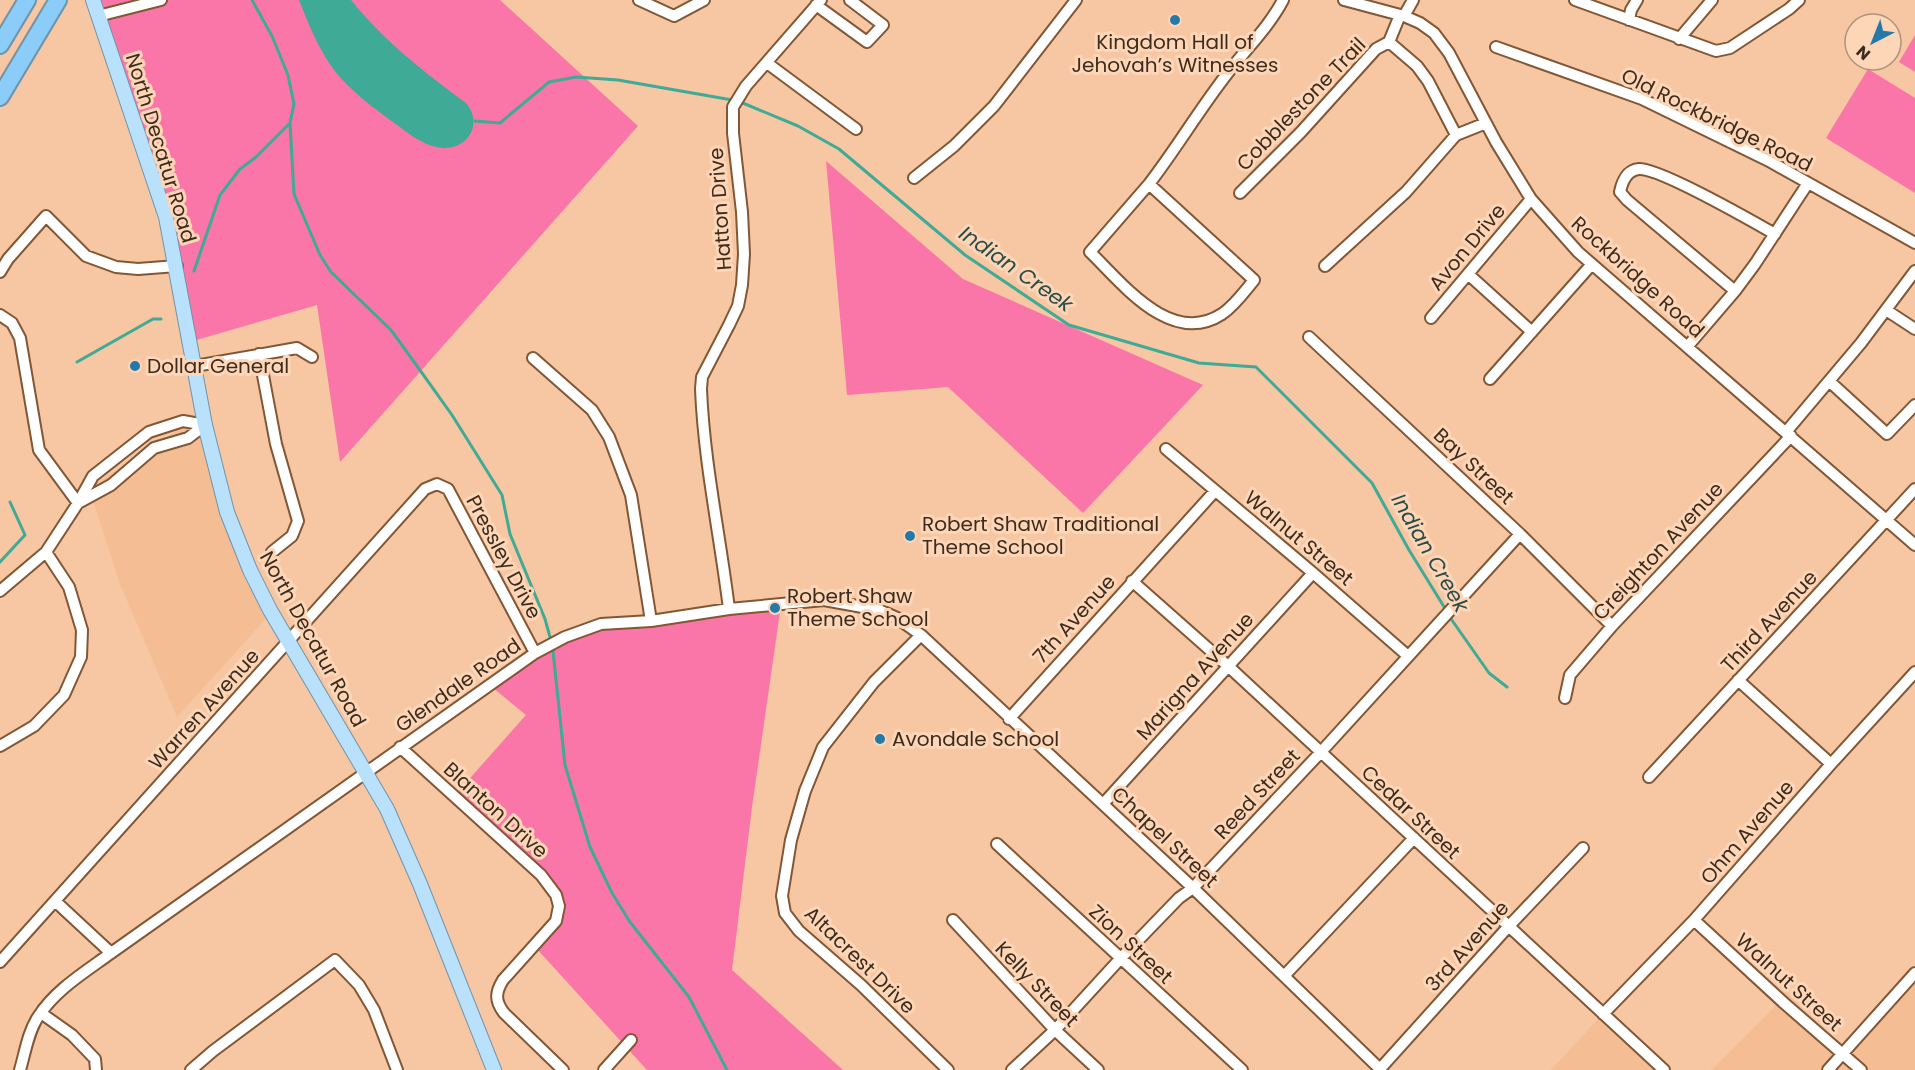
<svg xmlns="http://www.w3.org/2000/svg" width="1915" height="1070" font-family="Poppins,sans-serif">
  <rect width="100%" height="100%" fill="#f7c6a2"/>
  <!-- built -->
  <path fill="#f4bd93" d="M200,415L269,615L177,717L120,584L89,488Z
    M1915,970V1070H1711L1775,1006L1784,990L1843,1047Z
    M1600,1017L1660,1070H1551Z"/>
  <!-- green -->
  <path fill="#fb76a8" d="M85,0H500L638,126L340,462L317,305L186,343L161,219Z
    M1915,35V72L1899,62Z
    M1868,69L1915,98V193L1826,138Z
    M826,161L963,279L1203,385L1083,513L948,387L847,395Z
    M781,605L752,807L732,970L843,1070H647L537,949L558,913L547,882L456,794L526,715L487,683L551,642L609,623Z"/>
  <!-- water -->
  <path fill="#3faa96" d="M299,0H351C384,41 424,72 466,103C486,127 463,154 436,147C422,144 408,133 397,125C374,108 351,92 334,70C319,50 308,23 299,0Z"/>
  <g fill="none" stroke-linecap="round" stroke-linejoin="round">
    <!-- stream -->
    <path stroke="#3faa96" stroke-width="3" d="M252,0L272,36L288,75L294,104L290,123L294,194L320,255L331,272L391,330L412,359L452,415L502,495L510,534L545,619L550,637
      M475,121L500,123L549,82L576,77L618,80L738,101L798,126L839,149L965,255L1069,325L1199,363L1256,367L1372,483L1409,550L1446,610
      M194,271L220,195L240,169L256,157L290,123
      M77,362L153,319H161
      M0,562L25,535L10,502
      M1449,616L1489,673L1507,687
      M553,651L565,765L590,847L612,893L630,922L689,997L727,1070"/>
    <defs>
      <path id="minor" d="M639,0L674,16L704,0
        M1344,0L1404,16L1420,23L1434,33L1449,53L1496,142L1531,199L1578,252L1915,545
        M1575,0L1716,51L1730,48L1789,9L1799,0
        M816,5L867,42L883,25L850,0
        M98,16L161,0
        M1404,16L1413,0
        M1629,20L1631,10L1637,0
        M1679,39L1712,0
        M1389,42L1417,66L1428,81L1456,135
        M1496,47L1642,99L1769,161L1915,243
        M767,63L856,129
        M914,178L954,146L994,106L1076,0
        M1149,184L1254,280C1244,292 1235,305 1222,314C1171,347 1123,284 1090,252Z
        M1149,184C1176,149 1199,110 1227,74C1245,50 1269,27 1283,0
        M1240,193L1301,132L1376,49L1389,42L1400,15
        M1325,266L1406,192L1456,135L1486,123
        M0,272L8,259L46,216L86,256L116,267L138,269L177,266
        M1468,274L1532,332
        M1735,291L1627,200L1620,192C1622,182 1627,170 1639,169C1660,168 1752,221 1775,234
        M1886,310L1915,329
        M0,315L12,323L20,338L39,450L78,503L46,552L0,591
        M1431,318L1531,199
        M1309,337L1520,534L1612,626
        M1687,347L1735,291L1755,264L1808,183
        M259,354L276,444L298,521L292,536L272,552
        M533,358L592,410L609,437L631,495L651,621
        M195,366L297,348L312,357
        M1490,379L1592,264
        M1829,381L1887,434L1915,405
        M183,421L205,425L188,438L154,448L111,485L78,503L93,476L149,432Z
        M1786,432L1861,343L1915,271
        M1166,449L1313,573L1408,656
        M1132,581L1228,666L1664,1070
        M729,609C720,535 704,463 701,389L702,377L729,325L738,306L742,285L744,254L742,212L733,133V107L746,86L821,0
        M921,635L874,682L823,747L805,791L791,840L782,896L785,913L799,931L861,985L948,1070
        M1738,680L1831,764
        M1565,698L1570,675L1612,626L1791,436
        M1009,719L1215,491
        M0,746L34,726L64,695L81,657L82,630L69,587L46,552
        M400,747L541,875L556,895L559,906L556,921L503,980C495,993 495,1001 504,1013L563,1070
        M1649,777L1915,489
        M1103,804L1313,573
        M997,844L1242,1070
        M55,901L111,953
        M953,920L1055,1030L1098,1070
        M1694,920L1784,1003L1861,1070
        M0,962L425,489L437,484L448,489L535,653
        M1284,976L1414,838
        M41,1013L72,1035L95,1059L96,1070
        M1603,1014L1694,920L1831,764L1915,672
        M20,1070C25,1053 28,1032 38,1017C55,990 85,972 111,953L535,653L565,637L601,624L651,621L729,609L824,600L879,610L897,618L921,635L1193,888L1380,1069
        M191,1070L213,1051L335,960L359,985L374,1010L397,1070
        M604,1070L631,1040
        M1012,1070L1055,1030L1120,959L1179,898L1193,888L1320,753L1520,534
        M1379,1070L1508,927L1583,848
        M1828,1070L1915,973"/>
      <path id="major" d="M93,0L166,217L205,425L227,512L250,570L270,610L387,809L420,884L494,1070"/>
      <path id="highway" d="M0,45L27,0
        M0,97L58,0"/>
    </defs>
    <!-- minor casing -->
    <use href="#minor" stroke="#815735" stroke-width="14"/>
    <!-- major casing -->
    <use href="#major" stroke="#7094ab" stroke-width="16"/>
    <!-- highway casing -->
    <use href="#highway" stroke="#7094ab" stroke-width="20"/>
    <!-- minor -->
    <use href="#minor" stroke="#fff" stroke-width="10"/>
    <!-- major -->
    <use href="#major" stroke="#b9e1fb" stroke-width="14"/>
    <!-- highway -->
    <use href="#highway" stroke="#8bcdf8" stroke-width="16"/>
  </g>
  <!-- markers -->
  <g fill="#2379a8" stroke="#fdd6b8" stroke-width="2">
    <circle cx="1175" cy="20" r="6"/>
    <circle cx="135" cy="366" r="6"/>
    <circle cx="910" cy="536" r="6"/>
    <circle cx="775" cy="608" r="6"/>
    <circle cx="880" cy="739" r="6"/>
  </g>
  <g text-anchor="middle" stroke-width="6" stroke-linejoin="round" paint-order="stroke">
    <!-- poi labels -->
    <g font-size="20" fill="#3d2b1c" stroke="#fdd6b8" text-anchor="start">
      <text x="1175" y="49" text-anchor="middle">Kingdom Hall of<tspan x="1175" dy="23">Jehovah’s Witnesses</tspan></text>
      <text x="147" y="373">Dollar General</text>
      <text x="922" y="531">Robert Shaw Traditional<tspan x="922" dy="23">Theme School</tspan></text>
      <text x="787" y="603">Robert Shaw<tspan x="787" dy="23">Theme School</tspan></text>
      <text x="892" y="746">Avondale School</text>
    </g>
    <!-- street labels -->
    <g font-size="20" fill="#3d2b1c" stroke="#fdd6b8">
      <text transform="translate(1301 104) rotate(-46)" y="7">Cobblestone Trail</text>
      <text transform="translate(1717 120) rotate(26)" y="7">Old Rockbridge Road</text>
      <text transform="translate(161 148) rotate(73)" y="7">North Decatur Road</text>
      <text transform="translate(720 209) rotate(-94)" y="7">Hatton Drive</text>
      <text transform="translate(1467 247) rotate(-50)" y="7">Avon Drive</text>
      <text transform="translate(1638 277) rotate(42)" y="7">Rockbridge Road</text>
      <text transform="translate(1474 466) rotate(43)" y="7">Bay Street</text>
      <text transform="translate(1299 538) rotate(40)" y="7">Walnut Street</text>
      <text transform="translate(1658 551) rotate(-47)" y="7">Creighton Avenue</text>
      <text transform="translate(504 557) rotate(62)" y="7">Pressley Drive</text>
      <text transform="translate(1074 619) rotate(-48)" y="7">7th Avenue</text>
      <text transform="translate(1769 621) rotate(-47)" y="7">Third Avenue</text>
      <text transform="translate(313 639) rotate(61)" y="7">North Decatur Road</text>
      <text transform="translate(1195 676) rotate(-48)" y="7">Marigna Avenue</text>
      <text transform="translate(458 685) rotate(-35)" y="7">Glendale Road</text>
      <text transform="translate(204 709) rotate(-48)" y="7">Warren Avenue</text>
      <text transform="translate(1257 794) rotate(-47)" y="7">Reed Street</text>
      <text transform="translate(496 810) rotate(42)" y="7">Blanton Drive</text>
      <text transform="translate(1411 812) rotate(43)" y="7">Cedar Street</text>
      <text transform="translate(1747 832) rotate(-49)" y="7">Ohm Avenue</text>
      <text transform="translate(1165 837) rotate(43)" y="7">Chapel Street</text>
      <text transform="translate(1131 944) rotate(43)" y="7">Zion Street</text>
      <text transform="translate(1467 946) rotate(-48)" y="7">3rd Avenue</text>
      <text transform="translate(860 960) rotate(44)" y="7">Altacrest Drive</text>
      <text transform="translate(1789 982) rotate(42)" y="7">Walnut Street</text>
      <text transform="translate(1037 984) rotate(46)" y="7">Kelly Street</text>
    </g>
    <!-- water labels -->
    <g font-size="21" font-style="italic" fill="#2c4c45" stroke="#fdd6b8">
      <text transform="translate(1016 269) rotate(35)" y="7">Indian Creek</text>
      <text transform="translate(1430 553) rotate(60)" y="7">Indian Creek</text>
    </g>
  </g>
  <!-- north arrow -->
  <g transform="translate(1873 42) rotate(222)"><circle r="28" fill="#fdd6b8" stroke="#b0927a" stroke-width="1.5"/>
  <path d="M0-4.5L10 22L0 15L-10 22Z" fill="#2379a8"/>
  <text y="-9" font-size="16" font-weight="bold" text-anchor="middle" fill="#3d2b1c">N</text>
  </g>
</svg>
